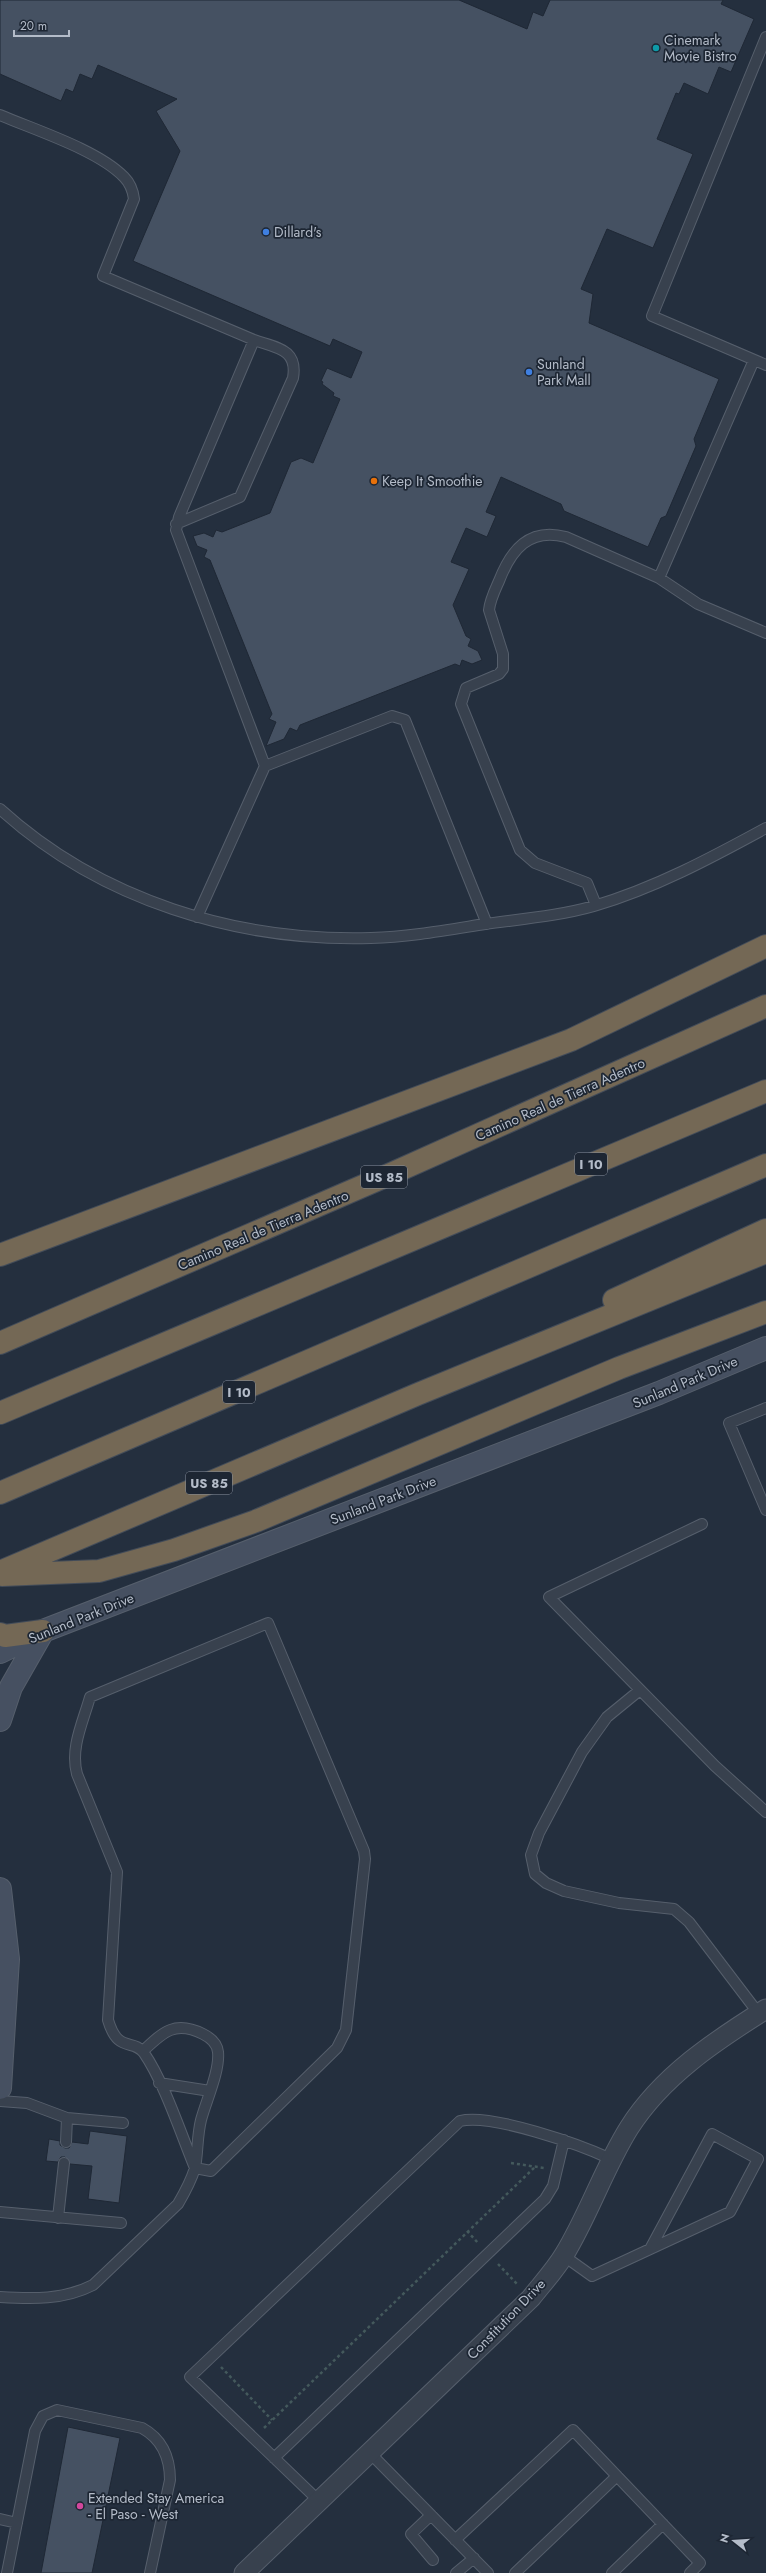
<svg xmlns="http://www.w3.org/2000/svg" width="766" height="2573" font-family="Jost,sans-serif">
  <rect width="100%" height="100%" fill="#242f3e"/>
  <!-- building -->
  <path fill="#455162" stroke="#1f2835" d="M0,0H459L527,29L533,12L543,16L550,0H723L721,4L754,19L731,72L719,67L708,94L684,83L679,94L676,93L657,139L693,154L653,248L607,229L581,289L593,294L589,323L719,379L694,439L696,446L666,516L661,518L648,547L564,511L561,504L501,477L486,512L496,516L487,537L466,528L451,562L469,569L453,605L466,636L471,639L468,646L478,651L482,660L472,664L462,660L460,666L455,664L300,725L297,731L290,728L284,739L266,746L276,722L269,719L272,714L210,560L204,557L207,550L197,546L193,536L204,533L213,537L216,530L222,532L270,513L291,462L301,458L313,463L340,399L333,396L334,393L322,384L323,382L321,381L327,368L351,378L362,352L333,339L330,346L133,261L180,151L156,111L177,99L98,65L92,79L80,74L73,92L66,89L61,101L0,74Z
    M90,2131L127,2136L119,2203L88,2199L92,2166L70,2164L65,2157H61L58,2162L46,2161L49,2139L60,2141V2145L65,2148H69L72,2142L88,2144Z
    M68,2427L120,2438L92,2573H41Z"/>
  <g fill="none" stroke-linecap="round" stroke-linejoin="round">
    <defs>
      <path id="lane" d="M766,37L652,316L766,365
        M0,115C35,130 98,150 124,177C130,183 133,191 134,199L103,276L254,340L179,517L176,530L265,766L392,716L405,720L487,924
        M176,524L240,497L293,378C298,349 277,348 254,340
        M659,578L754,360
        M0,809C100,900 237,942 371,938C409,937 447,930 485,924C521,919 559,916 594,906C655,888 711,858 766,828
        M596,905L587,883L535,863L520,850L461,704L466,688L499,674L503,669V654L489,610C490,600 495,590 499,581C511,550 529,527 566,537L659,578L698,604L766,633
        M197,917L265,766
        M766,1408L729,1423L766,1510
        M702,1524L549,1597L715,1766L766,1812
        M268,1623L364,1851L365,1859L346,2030L337,2048L211,2171L195,2168C181,2134 164,2082 144,2053C133,2038 118,2054 108,2020L117,1872L77,1774C70,1748 83,1722 90,1697Z
        M640,1690L607,1717L582,1752L539,1833L531,1855L535,1874L546,1883L564,1891L619,1903L674,1909L689,1922L759,2014
        M159,2083L210,2091
        M0,2101L27,2103L67,2118L66,2142
        M67,2118L123,2123
        M0,2212L121,2223
        M58,2218L64,2163
        M564,2256L592,2276L730,2212L758,2159L712,2134L650,2249
        M0,2297C32,2299 64,2300 93,2285L178,2204C185,2192 191,2181 195,2168C198,2152 197,2136 201,2120C206,2101 220,2071 218,2052C217,2043 211,2038 203,2034C175,2020 163,2032 143,2051
        M370,2453L488,2573
        M274,2458L545,2199L553,2186L564,2140
        M319,2501L190,2377L460,2121C491,2113 581,2145 611,2159
        M431,2515L411,2534L433,2560
        M0,2519L17,2523
        M455,2540L573,2430L700,2563L690,2573
        M7,2573L35,2431L43,2416L57,2410L142,2428C162,2439 170,2458 170,2480L150,2573
        M456,2573L474,2558
        M515,2573L617,2476
        M612,2573L663,2524"/>
      <path id="street" d="M244,2573L531,2298C542,2284 555,2270 564,2255C589,2214 604,2168 629,2128C662,2076 715,2041 766,2009"/>
      <path id="secondary" d="M0,1652L43,1631L659,1393L766,1348
        M0,1720L11,1687L43,1631
        M0,1889L8,1959L0,2088"/>
      <path id="highway" d="M0,1255L571,1040L766,946
        M614,1300L766,1230
        M0,1343L393,1173L766,1006
        M0,1413L766,1091
        M0,1493L766,1165
        M0,1572L418,1394L766,1252
        M2,1575L99,1571L174,1550L256,1521L619,1368L766,1312
        M0,1634L5,1636L43,1631"/>
    </defs>
    <!-- lane casing -->
    <use href="#lane" stroke="#565f6c" stroke-width="12"/>
    <!-- street casing -->
    <use href="#street" stroke="#565f6c" stroke-width="21"/>
    <!-- secondary casing -->
    <use href="#secondary" stroke="#565f6c" stroke-width="24"/>
    <!-- highway casing -->
    <use href="#highway" stroke="#434c59" stroke-width="24"/>
    <!-- path -->
    <path stroke="#44595c" stroke-width="2.5" stroke-dasharray="3 3" stroke-linecap="butt" d="M511,2163L544,2168
      M467,2231L479,2244
      M498,2264L518,2285
      M221,2367L272,2420
      M264,2428L536,2166"/>
    <!-- lane -->
    <use href="#lane" stroke="#38414e" stroke-width="10"/>
    <!-- street -->
    <use href="#street" stroke="#38414e" stroke-width="19"/>
    <!-- secondary -->
    <use href="#secondary" stroke="#465061" stroke-width="22"/>
    <!-- highway -->
    <use href="#highway" stroke="#746855" stroke-width="22"/>
  </g>
  <!-- markers -->
  <circle fill="#0f9aa8" stroke="#1d2633" stroke-width="1.5" cx="656" cy="48" r="4"/>
  <g fill="#3f7fe0" stroke="#1d2633" stroke-width="1.5">
    <circle cx="266" cy="232" r="4"/>
    <circle cx="529" cy="372" r="4"/>
  </g>
  <circle fill="#e8710a" stroke="#1d2633" stroke-width="1.5" cx="374" cy="481" r="4"/>
  <circle fill="#d1479c" stroke="#1d2633" stroke-width="1.5" cx="80" cy="2506" r="4"/>
  <g text-anchor="middle" stroke-width="3.5" stroke-linejoin="round" paint-order="stroke">
    <!-- shield labels -->
    <g fill="#1d2633" stroke="#878f9c" stroke-width="1">
      <rect x="575" y="1153" width="32" height="22" rx="3"/>
      <rect x="361" y="1166" width="46" height="22" rx="3"/>
      <rect x="223" y="1381" width="32" height="22" rx="3"/>
      <rect x="186" y="1472" width="46" height="22" rx="3"/>
    </g>
    <g font-size="13" font-weight="bold" fill="#b4bcc9">
      <text x="591" y="1169">I 10</text>
      <text x="384" y="1182">US 85</text>
      <text x="239" y="1397">I 10</text>
      <text x="209" y="1488">US 85</text>
    </g>
    <!-- poi labels -->
    <g font-size="14" fill="#b4bcc9" stroke="#1d2633" text-anchor="start">
      <text x="664" y="45">Cinemark<tspan x="664" dy="16">Movie Bistro</tspan></text>
      <text x="274" y="237">Dillard's</text>
      <text x="537" y="369">Sunland<tspan x="537" dy="16">Park Mall</tspan></text>
      <text x="382" y="486">Keep It Smoothie</text>
      <text x="88" y="2503">Extended Stay America<tspan x="88" dy="16">- El Paso - West</tspan></text>
    </g>
    <!-- street labels -->
    <g font-size="14" fill="#b4bcc9" stroke="#1d2633">
      <text transform="translate(560 1099) rotate(-24)" y="5">Camino Real de Tierra Adentro</text>
      <text transform="translate(263 1230) rotate(-23)" y="5">Camino Real de Tierra Adentro</text>
      <text transform="translate(685 1382) rotate(-23)" y="5">Sunland Park Drive</text>
      <text transform="translate(383 1500) rotate(-21)" y="5">Sunland Park Drive</text>
      <text transform="translate(81 1618) rotate(-22)" y="5">Sunland Park Drive</text>
      <text transform="translate(506 2319) rotate(-46)" y="5">Constitution Drive</text>
    </g>
  </g>
  <!-- north arrow -->
  <g transform="translate(734 2541) rotate(287)" stroke="#1d2633" stroke-width="3" paint-order="stroke">
  <path d="M0-3L7 15L0 10L-7 15Z" fill="#b4bcc9"/>
  <text y="-6" font-size="11" font-weight="bold" text-anchor="middle" fill="#b4bcc9">N</text>
  </g>
  <!-- scale -->
  <path d="M14 30v6h55v-6" fill="none" stroke="#b4bcc9" stroke-width="2"/>
  <text x="20" y="30" font-size="12" fill="#b4bcc9" stroke="#1d2633" stroke-width="3" paint-order="stroke">20 m</text>
</svg>
